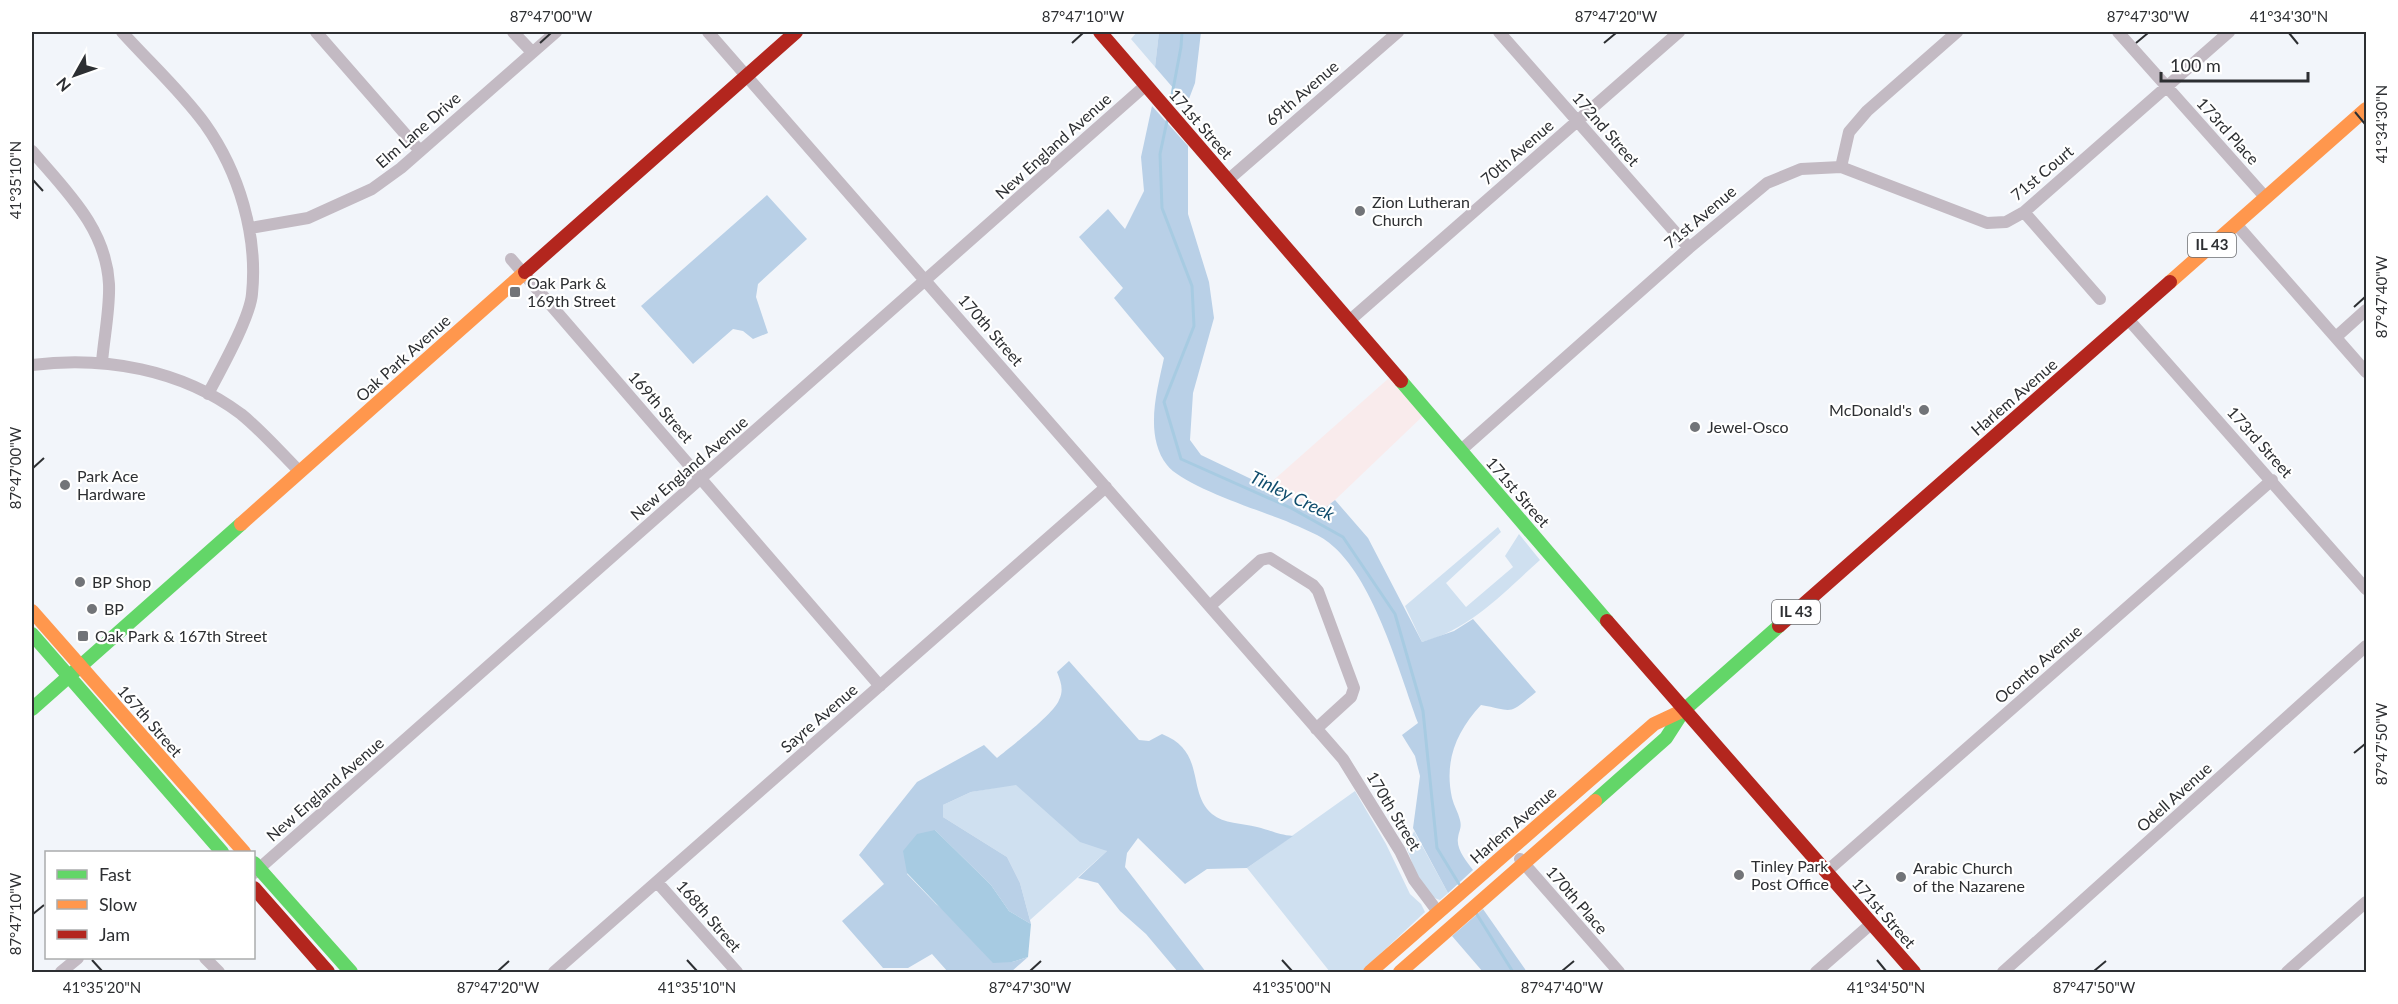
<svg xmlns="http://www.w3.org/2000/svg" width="2398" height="1004" font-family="Lato,sans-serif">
  <rect width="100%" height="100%" fill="#f2f5fa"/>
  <!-- education -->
  <path fill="#f9ebec" d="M1389,378L1424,415L1335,500L1320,512L1267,486Z"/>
  <!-- green -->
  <path fill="#cfe0f0" d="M1137,32H1159L1155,67L1131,39Z
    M1498,527L1501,532L1446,583L1466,607L1513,567L1505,556L1519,534L1540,560C1504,592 1470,630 1422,642L1405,606Z
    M1016,784L1047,811L1107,851L1030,920L1020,883L1007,857L943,817V805L971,792Z
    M1355,791L1386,844L1410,894L1421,904L1425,912L1361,972H1330L1247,868Z
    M1414,831L1448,893L1440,900C1420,894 1414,866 1407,849Z"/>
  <!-- forest -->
  <path fill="#b9d0e7" d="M1159,32H1201L1195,83L1187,104L1155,67Z
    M1152,106L1188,146V214L1209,282L1214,318L1193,393L1190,440L1201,455L1320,512L1335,500L1368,538L1422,642L1454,631L1473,619L1536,692C1507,716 1515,711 1481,705C1456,732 1444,761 1452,798C1454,806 1458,812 1460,820C1462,828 1459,830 1458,838C1456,849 1467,862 1473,870L1448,893L1413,828L1420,776L1415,756L1402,735L1418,723C1399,671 1375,584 1334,547C1322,535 1301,528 1286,521C1258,510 1183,486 1167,465C1144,435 1157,391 1164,358L1114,298L1123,288L1079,237L1108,209L1125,229L1144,191L1141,157Z
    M767,195L807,239L758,284L756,297L768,333L753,339L743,331L733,329L693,364L641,306Z
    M1069,661L1139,740L1149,741L1162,734C1207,752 1186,791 1212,814C1224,824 1242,823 1257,827C1270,830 1278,835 1293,836L1247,868L1207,869L1185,884L1138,838L1127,853L1125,867L1206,972H1178L1146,934L1120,911L1098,883L1078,878L1107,851L1080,842L1016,785L971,792L943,805V817L1007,857L1020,883L1031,924L1009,911L991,885L935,830L907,874L936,904L1012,962L1028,957L1011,972H948L932,954L908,968H883L842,921L884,884L859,855L917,782L984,745L997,758C1010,747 1054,714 1059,700C1064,690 1061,682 1057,672Z
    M1483,909L1527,972H1483L1452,936Z"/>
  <!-- water -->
  <path fill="#a7cbe2" d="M935,830L991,885L1009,911L1031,924L1028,957L1012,962L993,963L907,873L903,851L917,834Z"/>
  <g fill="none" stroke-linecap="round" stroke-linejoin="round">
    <!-- stream -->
    <path stroke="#a7cbe2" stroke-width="3" d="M1171,100L1181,47L1182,32
      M1167,121L1160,154L1162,208L1192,286L1194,326L1164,402L1181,459L1291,508L1343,537L1395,614L1423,711L1437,848L1459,884
      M1476,913L1513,972"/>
    <!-- street -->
    <path stroke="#c3bac3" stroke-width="12" d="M122,32C149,62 181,91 205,124C239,172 258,235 252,294C250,318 220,371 208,394
      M316,32L420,151
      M513,32L532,52
      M708,32L1343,759L1400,851L1414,880L1438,912
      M1499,32L1689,248
      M2118,32L2266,198
      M32,151C66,191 106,228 109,284C110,309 104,337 102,362
      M1841,167L1987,223L2006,222L2024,212L2229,32
      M1228,180L1398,32
      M2024,212L2100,299
      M2236,224L2366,372
      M250,228L308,218L372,189L401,168L556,32
      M511,259L880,686
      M2128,319L2366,589
      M1349,321L1679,32
      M2336,337L2366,310
      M32,365C104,356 181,369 241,414C262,431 281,453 300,472
      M1460,451L1689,248L1767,183L1801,169L1841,167L1849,132L1867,111L1957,32
      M1210,606L1261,560L1270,558L1313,585L1318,591L1354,688L1351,697L1316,729
      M1520,859L1619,972
      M1826,872L2272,480
      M254,873L1146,85
      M657,882L737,972
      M205,958L219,972
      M61,972L78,958
      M554,972L1106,487
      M1816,972L1871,924
      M2003,972L2366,646
      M2287,972L2366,902"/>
    <!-- fast -->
    <path stroke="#63d668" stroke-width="14" d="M1401,381L1607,621
      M32,634L222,852
      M32,709L241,524
      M1595,801L1666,738L1684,710L1779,626
      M254,863L351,972"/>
    <!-- slow -->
    <path stroke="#ff974d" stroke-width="14" d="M2170,282L2366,109
      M241,524L525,272
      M32,611L244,852
      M1370,972L1654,724L1684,710
      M1400,972L1595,801"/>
    <!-- jam -->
    <path stroke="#b3261e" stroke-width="14" d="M1100,32L1401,381
      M525,272L796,32
      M1607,621L1914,972
      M1779,626L2170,282
      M254,888L328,972"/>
  </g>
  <!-- ticks -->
  <path fill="none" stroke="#2d2f32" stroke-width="2" d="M2289,33L2298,44M540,43L551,33M1072,43L1083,33M1604,43L1616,33M2136,43L2148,33M2355,112L2365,124M33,180L43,191M2354,307L2365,297M33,468L44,458M2354,753L2365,744M33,914L44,905M92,960L102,971M687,960L697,971M1282,960L1292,971M1877,960L1886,971M498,971L509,961M1030,971L1041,961M1562,971L1574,961M2094,971L2106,961"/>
  <!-- markers -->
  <g fill="#727478" stroke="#fff" stroke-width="2">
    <circle cx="1360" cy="211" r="6"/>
    <rect x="509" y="286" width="12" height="12" rx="3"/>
    <circle cx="1924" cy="410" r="6"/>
    <circle cx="1695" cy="427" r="6"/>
    <circle cx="65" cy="485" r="6"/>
    <circle cx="80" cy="582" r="6"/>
    <circle cx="92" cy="609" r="6"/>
    <rect x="77" y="630" width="12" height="12" rx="3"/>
    <circle cx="1739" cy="875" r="6"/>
    <circle cx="1901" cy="877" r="6"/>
  </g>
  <g text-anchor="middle" stroke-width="4.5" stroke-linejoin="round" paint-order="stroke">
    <!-- shield labels -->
    <g fill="#fff" stroke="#6c6d70" stroke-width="1.5">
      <rect x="2188" y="233" width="48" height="24" rx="4.5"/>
      <rect x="1772" y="600" width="48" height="24" rx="4.5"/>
    </g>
    <g font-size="15" font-weight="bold" fill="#2d2f32">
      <text x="2212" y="250">IL 43</text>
      <text x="1796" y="617">IL 43</text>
    </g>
    <!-- street labels -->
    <g font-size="16" fill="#2d2f32" stroke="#fff">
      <text transform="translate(1302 93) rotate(-41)" y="6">69th Avenue</text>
      <text transform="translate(1201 124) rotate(49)" y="6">171st Street</text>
      <text transform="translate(1606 129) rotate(49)" y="6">172nd Street</text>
      <text transform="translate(418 130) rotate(-41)" y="6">Elm Lane Drive</text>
      <text transform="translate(2228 131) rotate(48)" y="6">173rd Place</text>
      <text transform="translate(1053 146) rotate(-42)" y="6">New England Avenue</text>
      <text transform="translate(1517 152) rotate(-41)" y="6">70th Avenue</text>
      <text transform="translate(2042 173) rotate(-40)" y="6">71st Court</text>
      <text transform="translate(1700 217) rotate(-40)" y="6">71st Avenue</text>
      <text transform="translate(991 330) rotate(49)" y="6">170th Street</text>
      <text transform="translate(403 358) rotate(-42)" y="6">Oak Park Avenue</text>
      <text transform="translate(2014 397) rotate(-41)" y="6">Harlem Avenue</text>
      <text transform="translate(661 407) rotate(49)" y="6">169th Street</text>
      <text transform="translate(2260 442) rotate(48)" y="6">173rd Street</text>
      <text transform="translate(689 468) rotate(-41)" y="6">New England Avenue</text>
      <text transform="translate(1518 492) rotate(49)" y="6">171st Street</text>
      <text transform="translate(2038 664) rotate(-41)" y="6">Oconto Avenue</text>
      <text transform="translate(819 718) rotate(-41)" y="6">Sayre Avenue</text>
      <text transform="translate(150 721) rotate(49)" y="6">167th Street</text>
      <text transform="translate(325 789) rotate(-41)" y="6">New England Avenue</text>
      <text transform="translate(2174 797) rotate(-42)" y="6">Odell Avenue</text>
      <text transform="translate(1394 811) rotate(59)" y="6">170th Street</text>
      <text transform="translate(1513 825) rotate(-41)" y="6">Harlem Avenue</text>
      <text transform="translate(1577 900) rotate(49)" y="6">170th Place</text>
      <text transform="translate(1884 913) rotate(49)" y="6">171st Street</text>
      <text transform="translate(709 916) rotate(49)" y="6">168th Street</text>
    </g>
    <!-- poi labels -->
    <g font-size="16" fill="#2d2f32" stroke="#fff" text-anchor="start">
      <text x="1372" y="208">Zion Lutheran<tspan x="1372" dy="18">Church</tspan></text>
      <text x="527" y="289">Oak Park &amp;<tspan x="527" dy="18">169th Street</tspan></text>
      <text x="1912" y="416" text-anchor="end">McDonald's</text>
      <text x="1707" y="433">Jewel-Osco</text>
      <text x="77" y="482">Park Ace<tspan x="77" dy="18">Hardware</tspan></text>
      <text x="92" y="588">BP Shop</text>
      <text x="104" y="615">BP</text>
      <text x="95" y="642">Oak Park &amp; 167th Street</text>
      <text x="1751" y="872">Tinley Park<tspan x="1751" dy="18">Post Office</tspan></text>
      <text x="1913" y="874">Arabic Church<tspan x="1913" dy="18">of the Nazarene</tspan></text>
    </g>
    <!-- water labels -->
    <g font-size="18" font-style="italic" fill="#104d6d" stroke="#fff">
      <text transform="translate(1292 496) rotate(26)" y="6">Tinley Creek</text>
    </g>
  </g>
  <!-- border -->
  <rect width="2398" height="1004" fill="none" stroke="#ffffff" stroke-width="66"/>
  <!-- legend -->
  <rect x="45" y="851" width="210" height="108" fill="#ffffff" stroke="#abacad" stroke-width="1.5"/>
  <rect x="57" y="870" width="30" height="9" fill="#63d668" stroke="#abacad" stroke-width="1.5"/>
  <text x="99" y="881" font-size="18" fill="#2d2f32">Fast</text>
  <rect x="57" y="900" width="30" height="9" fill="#ff974d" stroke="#abacad" stroke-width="1.5"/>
  <text x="99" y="911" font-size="18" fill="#2d2f32">Slow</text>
  <rect x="57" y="930" width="30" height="9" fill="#b3261e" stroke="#abacad" stroke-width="1.5"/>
  <text x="99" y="941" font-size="18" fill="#2d2f32">Jam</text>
  <!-- north arrow -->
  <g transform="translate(75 75) rotate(230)" stroke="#ffffff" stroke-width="4.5" paint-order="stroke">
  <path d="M0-4.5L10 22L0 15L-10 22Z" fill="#2d2f32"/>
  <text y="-9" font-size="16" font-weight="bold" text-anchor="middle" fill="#2d2f32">N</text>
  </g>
  <!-- scale -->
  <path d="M2161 72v9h147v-9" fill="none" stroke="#2d2f32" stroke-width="3"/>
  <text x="2170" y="72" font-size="18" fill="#2d2f32" stroke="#ffffff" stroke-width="4.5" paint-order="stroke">100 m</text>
  <rect x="33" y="33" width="2332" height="938" fill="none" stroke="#2d2f32" stroke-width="2"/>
  <g font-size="15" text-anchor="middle" fill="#2d2f32">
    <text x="551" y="22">87°47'00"W</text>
    <text x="1083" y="22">87°47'10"W</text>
    <text x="1616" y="22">87°47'20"W</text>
    <text x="2148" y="22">87°47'30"W</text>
    <text x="2289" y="22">41°34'30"N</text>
    <text transform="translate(2382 124) rotate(-90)" y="5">41°34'30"N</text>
    <text transform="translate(16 180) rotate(-90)" y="5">41°35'10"N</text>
    <text transform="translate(2382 297) rotate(-90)" y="5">87°47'40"W</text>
    <text transform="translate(16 468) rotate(-90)" y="5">87°47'00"W</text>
    <text transform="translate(2382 744) rotate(-90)" y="5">87°47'50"W</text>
    <text transform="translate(16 914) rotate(-90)" y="5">87°47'10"W</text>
    <text x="102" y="993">41°35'20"N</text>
    <text x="498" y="993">87°47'20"W</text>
    <text x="697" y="993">41°35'10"N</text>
    <text x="1030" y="993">87°47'30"W</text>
    <text x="1292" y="993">41°35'00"N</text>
    <text x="1562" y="993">87°47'40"W</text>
    <text x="1886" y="993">41°34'50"N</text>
    <text x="2094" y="993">87°47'50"W</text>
  </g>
</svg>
